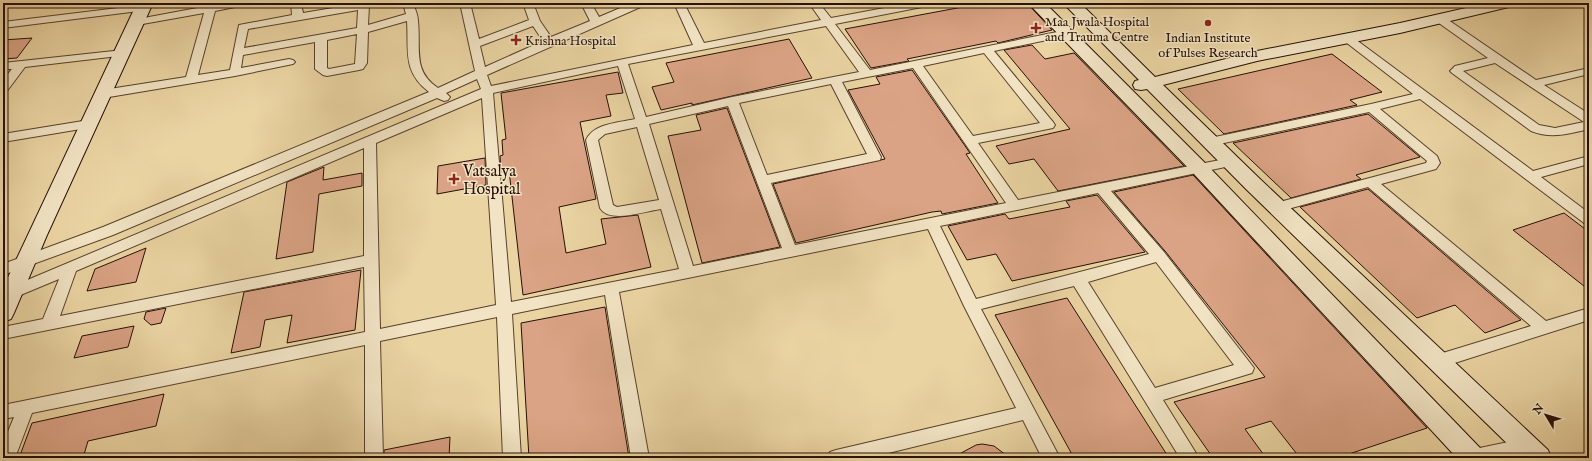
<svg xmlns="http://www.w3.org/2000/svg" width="1592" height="461" font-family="'IM FELL English',serif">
  <rect width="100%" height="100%" fill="#ead4a2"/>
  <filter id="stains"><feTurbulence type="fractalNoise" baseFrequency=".005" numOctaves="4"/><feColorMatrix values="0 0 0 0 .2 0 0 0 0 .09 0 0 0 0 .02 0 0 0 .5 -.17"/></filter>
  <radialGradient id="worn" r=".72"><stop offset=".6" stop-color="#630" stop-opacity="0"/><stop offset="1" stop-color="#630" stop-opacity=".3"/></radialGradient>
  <!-- building -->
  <path fill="#daa385" stroke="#261005" d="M984,3H1027L1052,30L998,43L996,41L907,59L909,61L871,68L845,29Z
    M32,38L17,58L3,59V40Z
    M789,39L812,78L692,105V103L661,110L652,87L674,82L666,63Z
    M1032,45L1045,59L1074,53L1184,166L1058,191L1034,159L1009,164L996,146L1070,129L1004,50Z
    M1332,54L1382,92L1350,100L1357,105L1224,134L1178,89Z
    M912,70L970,153L966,154L998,203L942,214L941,211L932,212L796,243L773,184L885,159L848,90L880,84L876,77Z
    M618,72L623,93L606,95L611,116L580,122L596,199L559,207L566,253L606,244L601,219L638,215L651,267L523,295L509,170L501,172L500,156L503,155L502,140L506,139L501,93Z
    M727,108L780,247L702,263L668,136L701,130L696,115Z
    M1368,114L1420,157L1356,175L1361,179L1291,198L1233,143Z
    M485,158L486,185L437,194L438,166Z
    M324,167L323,180L362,173V186L319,194L313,252L276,259L287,182Z
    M1193,175L1427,428L1337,458H1300L1271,421L1245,429L1266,458H1213L1174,402L1265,377L1165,251L1114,192Z
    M1368,189L1521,320L1485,333L1455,305L1417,318L1300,207Z
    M1097,195L1145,252L1012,281L996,254L967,260L948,226L1005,214L1009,219L1070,207L1066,201Z
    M1564,213L1589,232V290L1513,230Z
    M146,248L136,282L87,291L95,269Z
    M361,270L355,330L287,343L292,315L265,320L260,347L231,353L244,292Z
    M1067,298L1169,458H1074L995,315Z
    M605,307L629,458H529L521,323Z
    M166,308L161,323L151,325L144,319L146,312Z
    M134,326L128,347L74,358L82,336Z
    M164,394L156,426L88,441L83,458H19L32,423Z
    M450,437L449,458H384V450Z
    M982,444L994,446L1010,458H952L976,445Z"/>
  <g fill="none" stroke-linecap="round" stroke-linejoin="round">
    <defs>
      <path id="street" d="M224,3H246L245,5L215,11L198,75L230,70L239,25L292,15L291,3H301L303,13L363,3L368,4L369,6L368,25L406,14L403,3H413C415,9 418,15 418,21C421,48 412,71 438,88L475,71L460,3H470L479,39L529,20L523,3H533L540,21L551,37L590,21L581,3H591L599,17L632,3H646L645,5L487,75L491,86L693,45L674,3H684L704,43L821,20L809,3H819L831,18L911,3H932L927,6L835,24L870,70L1067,30L1071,31L1072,33L1071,35L994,51L1053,122L1055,125L1053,128L978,143L1018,200L1230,158L1235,159L1236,162L1235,165L1230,166L1111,191L1164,252L1254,368L1252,373L1163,400L1199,458H1180L1074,286L981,309L1060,458H1042L1023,420L868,458H827L830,452L836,450L1016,408L964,306L928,229L619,292L649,458H631L605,295L512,314L521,458H503L497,317L380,341L383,458H365V345L32,413L15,458H3V444L14,417L3,419V405L365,332L364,267L3,339V327L43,319L59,279L11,299L6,297L4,293L6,289L481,89L477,79L446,93L450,97L448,100L444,101L437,98L113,235L3,275V264L103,227L429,92C402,71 409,51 407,21L368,32L367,63L363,69L359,70L327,76L323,75L315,69V42L243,55L241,68L289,59L293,60L295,62L293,64L235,76L103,98L99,97L97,94L99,91L103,90L186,77L204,13L137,25L132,22L133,20ZM358,10L357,28L244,48L248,29ZM533,26L543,41L485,67L480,46ZM826,26L859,72L732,97L646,117L628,64ZM357,34L355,64L329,69L327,68V40ZM984,53L1040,123L973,136L923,66ZM618,66L635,119C618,123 594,123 586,140L600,208C609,224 646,211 661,209L679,269L511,302L493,93ZM913,68L1006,203L795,245L771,183L880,160L881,157L842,82ZM831,84L867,154L767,175L739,103ZM482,98L496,305L380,329L376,143ZM728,106L782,248L693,266L649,124ZM637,127L659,200L617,207L613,205L598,140L605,134ZM364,148V256L60,316L76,271ZM1098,193L1149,254L976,299L940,226ZM1156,262L1234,365L1155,388L1088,282Z
        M143,5L147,6L148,8L147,10L3,28V22Z
        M1440,16L1444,17L1536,80L1589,68V74L1544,85L1589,114V129C1568,134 1551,139 1531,131L1452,73L1450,71L1455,66L1488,58L1436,21L1435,19L1436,17ZM1495,63L1584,122L1555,128L1539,125L1463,71Z
        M1347,35L1351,36L1533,171L1589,156V164L1541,177L1589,213V225L1584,223L1420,99L1380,109L1437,156L1440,163L1436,169L1381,184L1546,321L1589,308V320L1439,368L1433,366L1431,361L1433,356L1531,326L1368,187L1277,212L1272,210L1270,207L1272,204L1426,163L1427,161L1369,112L1210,146L1206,145L1204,142L1206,139L1210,138L1371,104L1413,94L1343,40L1341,38Z
        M123,50L127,51L129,53L127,55L25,67L7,91L3,92V80L12,69H3V63Z
        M89,120L93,121L95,124L93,127L3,142V134Z
        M1527,438L1533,441L1536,446L1533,451C1510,460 1486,458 1461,458L1464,452L1470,450Z"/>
      <path id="secondary" d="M137,3H153L47,235L14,313L11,319L3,322V288Z
        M1028,3H1045L1207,165L1482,450L1485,458H1457L1193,173Z
        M1063,3H1080L1155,77L1257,51L1400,23L1488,3H1516L1513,6L1400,33L1257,61L1163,85L1260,179L1548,450L1551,458H1522L1246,189L1147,89L1141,90L1135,89L1133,85L1135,81L1139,80Z"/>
    </defs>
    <!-- street casing -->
    <use href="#street" stroke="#57412c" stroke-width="2"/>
    <!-- secondary casing -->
    <use href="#secondary" stroke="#261005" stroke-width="2"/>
    <!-- street -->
    <use href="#street" fill="#f1e3c3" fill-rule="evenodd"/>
    <!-- secondary -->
    <use href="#secondary" fill="#f1e3c3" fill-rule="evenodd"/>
  </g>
  <!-- markers -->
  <g fill="#8f2418" stroke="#f1e3c3" stroke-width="1.5">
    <circle cx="1208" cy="23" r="4"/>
    <path d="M1034 22h4v4h4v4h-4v4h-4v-4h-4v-4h4z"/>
    <path d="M514 34h4v4h4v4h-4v4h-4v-4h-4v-4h4z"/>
    <path d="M452 173h4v4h4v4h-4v4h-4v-4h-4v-4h4z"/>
  </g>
  <g text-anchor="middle" stroke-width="3" stroke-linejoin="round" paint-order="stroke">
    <!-- far-poi labels -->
    <g font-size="13" fill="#261005" stroke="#f1e3c3" text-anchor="start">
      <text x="1045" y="26">Maa Jwala Hospital<tspan x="1045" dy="15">and Trauma Centre</tspan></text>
      <text x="1208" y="42" text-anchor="middle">Indian Institute<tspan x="1208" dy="15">of Pulses Research</tspan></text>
      <text x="525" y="45">Krishna Hospital</text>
    </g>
    <!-- poi labels -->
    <g font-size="16" fill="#261005" stroke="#f1e3c3" text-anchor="start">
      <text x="463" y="176">Vatsalya<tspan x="463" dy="18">Hospital</tspan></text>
    </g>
  </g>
  <!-- margin -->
  <rect width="1592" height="461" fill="none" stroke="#ead4a2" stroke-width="16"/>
  <rect x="4" y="4" width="1584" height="453" fill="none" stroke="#261005" stroke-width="2"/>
  <rect x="8" y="8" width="1576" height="445" fill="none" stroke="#261005"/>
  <!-- north arrow -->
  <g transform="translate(1546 415) rotate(308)" stroke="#f1e3c3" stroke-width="3" paint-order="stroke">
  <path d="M0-3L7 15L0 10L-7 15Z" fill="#261005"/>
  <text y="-6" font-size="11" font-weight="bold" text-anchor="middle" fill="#261005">N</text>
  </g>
  <rect width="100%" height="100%" filter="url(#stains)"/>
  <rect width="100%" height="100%" fill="url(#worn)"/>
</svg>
